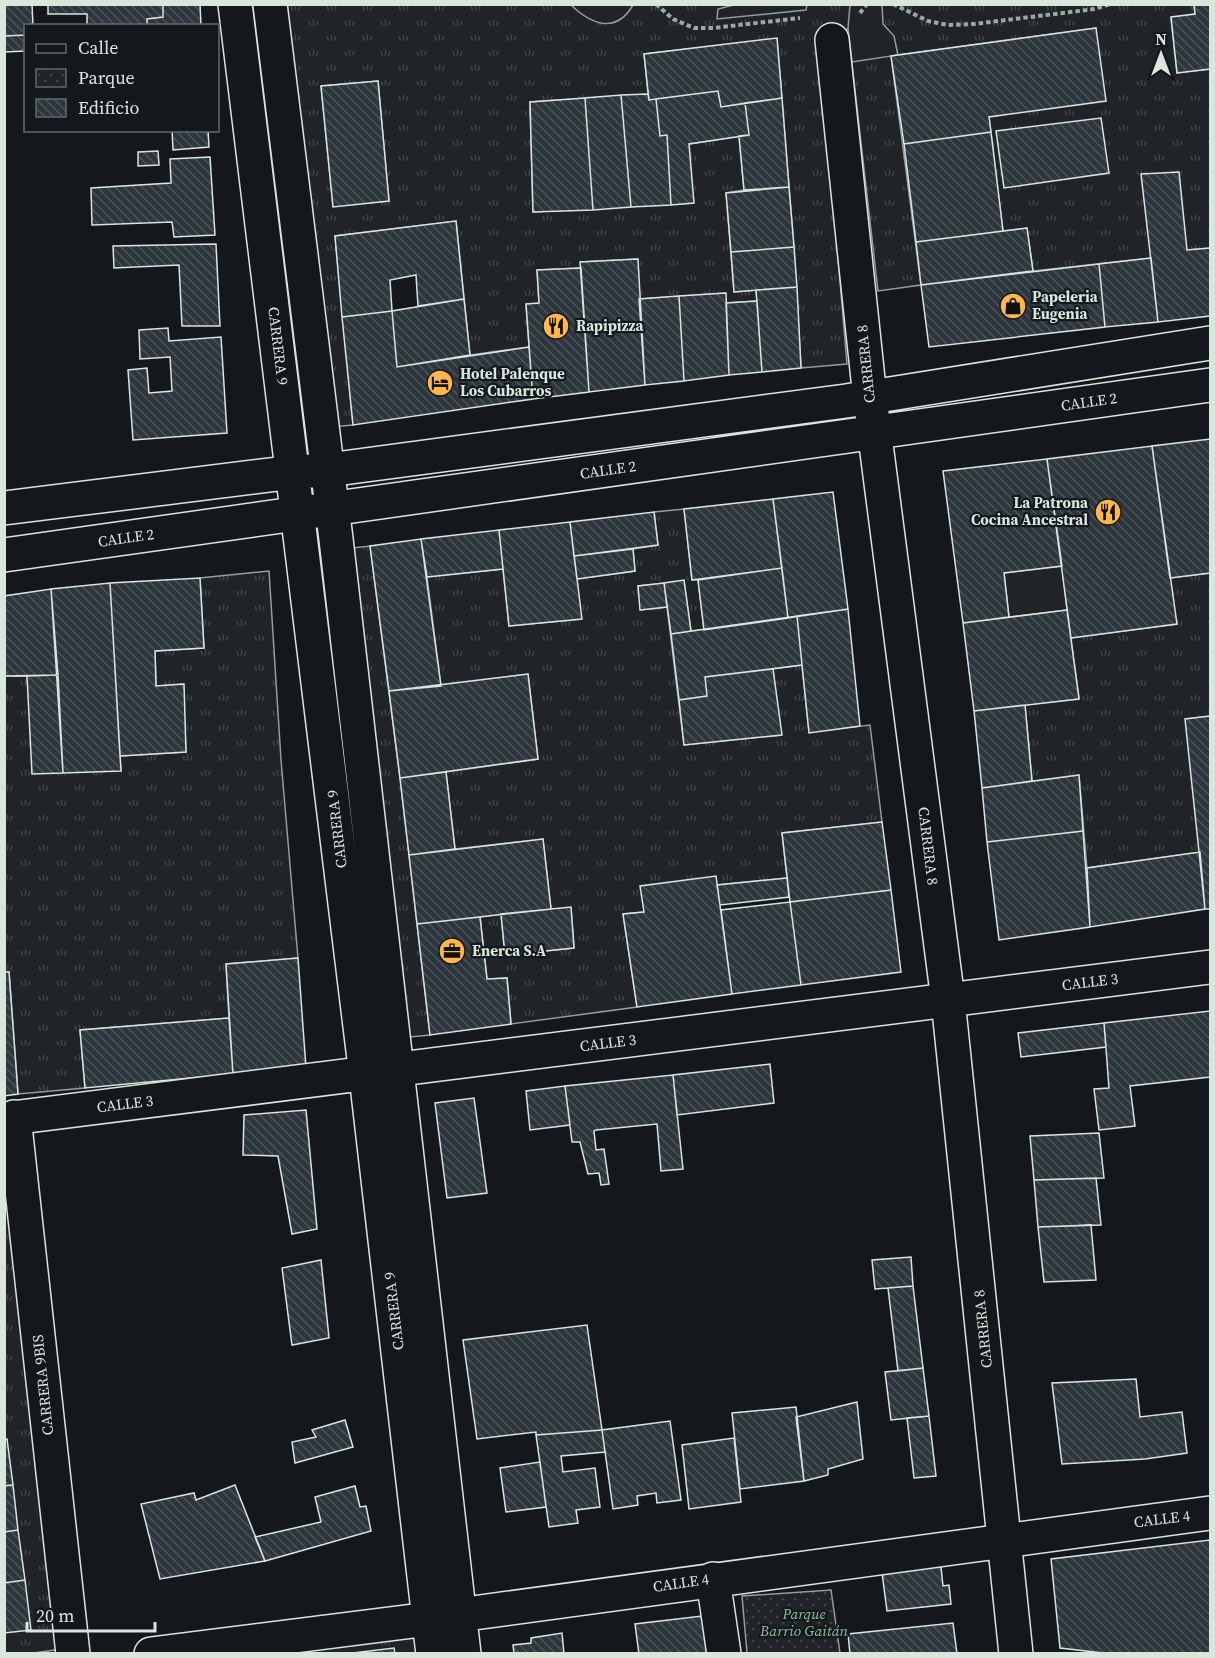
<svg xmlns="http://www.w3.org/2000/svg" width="1215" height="1658" font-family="'Source Serif 4',serif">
  <defs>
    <pattern id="grass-tufts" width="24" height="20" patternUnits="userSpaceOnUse" patternTransform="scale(1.5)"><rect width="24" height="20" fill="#202428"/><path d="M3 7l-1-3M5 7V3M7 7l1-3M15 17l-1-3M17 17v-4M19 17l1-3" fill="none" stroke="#404447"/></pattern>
    <pattern id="park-dots" width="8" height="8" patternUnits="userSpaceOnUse" patternTransform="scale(1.5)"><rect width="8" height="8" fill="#202428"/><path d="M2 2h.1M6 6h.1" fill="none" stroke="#404447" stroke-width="1.8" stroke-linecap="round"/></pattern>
    <pattern id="building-back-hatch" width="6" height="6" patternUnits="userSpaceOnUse" patternTransform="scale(1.5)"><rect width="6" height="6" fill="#2c363c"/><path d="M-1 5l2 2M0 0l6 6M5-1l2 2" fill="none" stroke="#4a5358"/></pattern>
  </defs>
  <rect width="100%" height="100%" fill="#14181c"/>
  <!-- grass -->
  <path fill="url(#grass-tufts)" stroke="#939e99" stroke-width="1.5" fill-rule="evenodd" d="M282,5H1194L1195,14L1171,18L1177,73L1210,69V248L1187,250L1151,258L1033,271L1027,228L1003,231L989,117L1095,28L891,56L921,285L878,291L848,29L819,33L847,364L801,368L794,247L777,39L644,54L648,94L530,102L533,212L693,203L689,144L739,136L744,190L726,193L734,292L756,290L757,301L726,303L725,293L639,299L637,259L581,262V268L537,270L539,303L526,305L529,347L470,355L456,221L335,236L353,425L331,427ZM378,81L389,201L333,206L321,86Z
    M684,509L692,580H698L704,630L691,631L684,581L638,586L641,610L667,607L684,745L781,735L773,669L802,665L809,732L870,725L882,822L782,833L787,878L717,885L644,912L623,914L637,1007L511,1024L507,978L487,979L480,917L501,914L505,955L574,948L571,908L551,909L543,839L455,849L446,772L538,759L528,674L441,686L427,577L503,569L509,626L581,619L577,579L635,571L633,549L658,545L654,512Z
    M370,546L400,778L430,1035L399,1038L344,549Z
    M269,571L281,760L298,958L226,964L229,1018L80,1030L85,1088L18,1094L9,972H5V676H27L29,705L121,771L120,756L186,752L183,684L156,686L155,651L204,648L200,578Z
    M1210,573V716L1186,719L1200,852L1087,868L1079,775L1032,781L1025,705L1079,698L1071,638L1176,624L1170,578Z
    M4,1170L62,1649L26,1654L4,1653Z
    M418,1632L421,1654H240Z"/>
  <!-- park -->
  <path fill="url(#park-dots)" stroke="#939e99" stroke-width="1.5" d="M831,1590L840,1653H747L742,1596Z"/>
  <!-- garden -->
  <path fill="#202428" stroke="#939e99" stroke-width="1.5" d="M571,5H633C616,34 592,25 571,5Z
    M734,5V4L807,5L806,10L717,19L718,9Z
    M850,5H882L883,24L894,36L898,55L852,62L848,28Z
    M1062,566L1067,610L1009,617L1004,573Z"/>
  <!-- building -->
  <path fill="url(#building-back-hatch)" stroke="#d8e6dc" stroke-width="1.5" d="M4,4H32L33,26H26V35L4,36Z
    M48,4H163V17L147,19V26H87V14H48Z
    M163,4H200L201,26H147V19L163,17Z
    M1194,4H1210V69L1177,73L1171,17L1195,14Z
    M1096,28L1106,101L989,117L991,132L904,144L891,56Z
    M26,35V51L4,52V36Z
    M777,38L782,98L721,107L718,91L649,100L644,54Z
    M378,81L389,201L333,207L321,86Z
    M718,91L721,107L745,103L749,135L689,144L694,203L671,205L667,135L660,136L656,99Z
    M648,94L649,100L656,99L660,136L667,135L671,205L631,207L621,95Z
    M621,95L631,207L593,210L585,98Z
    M585,98L593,210L533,212L530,102Z
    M782,98L789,187L744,190L739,136L749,135L745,103Z
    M1101,118L1109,173L1004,188L996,131Z
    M172,130H208L209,147L173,150Z
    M991,132L1003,231L916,242L904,144Z
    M158,151L159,165L138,166V152Z
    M210,157L215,235L174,237L172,222L92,225L91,188L171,183L170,159Z
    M1179,172L1187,250L1210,248V316L1158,322L1141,174Z
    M789,187L794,247L731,252L726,193Z
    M456,221L464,299L418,306L416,275L390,280L392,311L342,317L335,236Z
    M1027,228L1033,271L921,285L916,242Z
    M216,244L220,326H182L179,265L114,268L113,246Z
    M794,247L797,287L734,292L731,252Z
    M1151,258L1158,322L1105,327L1099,264Z
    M638,259L645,385L589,392L580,262Z
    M1099,264L1105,327L929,347L921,285Z
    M581,268L589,392L533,399L526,304L539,303L537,270Z
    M797,287L801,368L762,372L756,290Z
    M726,293L729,375L684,381L679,296Z
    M679,296L684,381L645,385L639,299Z
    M464,299L470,355L397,367L392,311Z
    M757,301L762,372L729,375L726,303Z
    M392,311L397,367L529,347L533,399L353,425L342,317Z
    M168,328L169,341L221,337L227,433L133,440L128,370L147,368L149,393L172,391L170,357L140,359L139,330Z
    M1210,439V573L1170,578L1152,446Z
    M1152,446L1177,624L1071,638L1047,459Z
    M1047,459L1062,566L1004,573L1009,617L963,623L943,471Z
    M833,492L848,609L788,618L773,499Z
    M773,499L782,568L692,580L684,509Z
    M654,512L658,545L574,556L570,522Z
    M570,522L582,619L509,626L499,530Z
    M499,530L503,569L427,577L421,539Z
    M421,539L441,686L389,691L370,546Z
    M633,549L635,571L577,579L574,556Z
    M782,568L788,618L704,630L698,580Z
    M200,578L204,648L155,651L156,686L184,684L186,752L120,756L110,583Z
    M684,580L691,631L671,634L664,583Z
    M110,583L121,771L63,773L51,589Z
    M664,583L667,607L640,610L638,586Z
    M51,589L58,675L4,676V596Z
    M848,609L860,726L809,733L797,616Z
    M1067,610L1079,699L974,711L963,623Z
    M797,616L802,665L705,677L707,696L679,700L671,634Z
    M773,669L782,735L684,745L679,700L707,696L705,677Z
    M528,674L538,759L400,778L389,691Z
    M58,675L63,773L32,774L27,676Z
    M1025,705L1032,781L982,788L974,711Z
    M1210,716V909H1205L1185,719Z
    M446,772L455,849L409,855L400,778Z
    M1079,775L1083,831L987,842L982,788Z
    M882,822L891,890L790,902L782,833Z
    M1083,831L1090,927L999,940L987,842Z
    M543,839L551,909L417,924L409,855Z
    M1200,852L1205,909L1090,927L1087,868Z
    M716,876L732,994L637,1007L623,914L644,912L640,886Z
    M787,878L789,897L720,905L717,885Z
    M891,890L901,972L801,985L790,902Z
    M790,902L801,985L732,994L721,910Z
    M571,907L574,948L505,955L501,914Z
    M480,917L487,979L507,978L511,1024L430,1035L417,924Z
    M298,958L306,1068L233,1074L226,964Z
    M4,972H9L18,1094L4,1096Z
    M1210,1011V1077L1130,1086L1135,1126L1099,1130L1094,1089L1109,1088L1104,1023Z
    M229,1018L233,1074L85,1088L80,1030Z
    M1104,1023L1106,1047L1021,1057L1018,1033Z
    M770,1064L774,1103L677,1115L673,1075Z
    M673,1075L683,1169L661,1171L657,1124L596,1130L594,1131L596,1150L604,1149L609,1184L601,1185L599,1173L588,1174L580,1142H572L565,1086Z
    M565,1086L570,1125L530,1130L526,1091Z
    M474,1098L487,1193L447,1198L435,1103Z
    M306,1110L317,1229L292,1234L278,1156L243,1155L244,1115Z
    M1099,1133L1104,1178L1034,1180L1030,1136Z
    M1096,1178L1101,1225L1038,1227L1034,1180Z
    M1091,1225L1096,1280L1044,1282L1038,1227Z
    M911,1257L913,1286L875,1289L872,1260Z
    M321,1260L329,1338L292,1345L282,1268Z
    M913,1286L923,1368L898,1371L888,1288Z
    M587,1325L602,1430L536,1435V1432L477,1439L463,1340Z
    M923,1368L929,1416L891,1420L885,1372Z
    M1136,1379L1140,1417L1182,1412L1187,1453L1145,1459L1062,1464L1052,1383Z
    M857,1402L863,1459L828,1469V1475L804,1481L796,1417Z
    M796,1407L804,1481L740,1489L732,1413Z
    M929,1416L936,1476L914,1478L907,1418Z
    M345,1420L353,1447L295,1463L292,1442L316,1437L312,1430Z
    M670,1421L681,1500L657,1503L656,1493L637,1496L638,1505L613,1509L602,1430Z
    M602,1430L605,1452L561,1456L563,1472L595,1468L600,1507L576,1510L578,1523L549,1527L536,1435Z
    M734,1438L741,1502L689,1509L682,1445Z
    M7,1439L13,1485L4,1486V1440Z
    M540,1462L546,1507L506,1512L500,1468Z
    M13,1485L18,1530L4,1532V1486Z
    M235,1485L265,1561L160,1579L141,1504L194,1493L196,1500Z
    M355,1486L360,1507L366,1506L371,1531L265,1561L255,1537L321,1522L315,1497Z
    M18,1530L25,1580L4,1583V1532Z
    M1210,1540V1654H1112L1060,1648L1051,1559Z
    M940,1558L943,1586L949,1585L951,1604L887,1611L881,1565Z
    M25,1580L31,1630L4,1633V1583Z
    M702,1616L707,1654H639L635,1624Z
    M953,1623L957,1654H850L848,1634Z
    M562,1633L564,1654H514L513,1645L531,1643V1638Z
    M394,1648L395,1654H344Z"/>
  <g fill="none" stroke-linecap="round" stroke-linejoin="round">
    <defs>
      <path id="minor" d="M235,4L365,1067L433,1654
        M270,4L336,539L464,1654
        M832,40L870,398L948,1000L1016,1654
        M4,508L294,472L328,470L846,401L1210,343
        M4,555L1210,385
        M14,1117L73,1654
        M4,1119L1210,967
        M713,1579L724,1654
        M151,1654L429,1619L1210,1513"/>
    </defs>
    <!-- minor casing -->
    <use href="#minor" stroke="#d8e6dc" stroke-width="36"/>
    <!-- path -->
    <path stroke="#9da8a2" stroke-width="4" stroke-dasharray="4.5 3" stroke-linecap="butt" d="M656,4L673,19L694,28H713L800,18
      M893,4L928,21L948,25L974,24L1095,9L1110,4
      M860,13L867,4"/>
    <!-- minor -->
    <use href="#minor" stroke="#14181c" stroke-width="33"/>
  </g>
  <!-- icons -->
  <defs>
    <symbol id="shop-disc" viewBox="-11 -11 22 22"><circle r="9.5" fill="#ffb74d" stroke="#14181c"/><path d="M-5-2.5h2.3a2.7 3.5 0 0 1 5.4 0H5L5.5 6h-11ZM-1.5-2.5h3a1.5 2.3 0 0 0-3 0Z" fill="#111"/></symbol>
    <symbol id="restaurant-disc" viewBox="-11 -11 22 22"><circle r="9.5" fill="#ffb74d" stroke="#14181c"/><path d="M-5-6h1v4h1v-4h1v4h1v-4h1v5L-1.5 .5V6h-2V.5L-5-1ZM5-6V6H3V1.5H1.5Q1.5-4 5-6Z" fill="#111"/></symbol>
    <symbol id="hotel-disc" viewBox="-11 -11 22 22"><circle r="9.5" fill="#ffb74d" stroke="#14181c"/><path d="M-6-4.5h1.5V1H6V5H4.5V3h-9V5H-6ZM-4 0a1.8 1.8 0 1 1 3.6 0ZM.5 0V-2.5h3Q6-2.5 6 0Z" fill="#111"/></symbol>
    <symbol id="office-disc" viewBox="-11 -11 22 22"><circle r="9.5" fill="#ffb74d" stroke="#14181c"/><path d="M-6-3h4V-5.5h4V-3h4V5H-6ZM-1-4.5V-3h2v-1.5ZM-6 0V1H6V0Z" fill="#111"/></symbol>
  </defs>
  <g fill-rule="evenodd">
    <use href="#shop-disc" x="998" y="291" width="30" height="30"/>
    <use href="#restaurant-disc" x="541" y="311" width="30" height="30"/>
    <use href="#hotel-disc" x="425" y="368" width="30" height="30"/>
    <use href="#restaurant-disc" x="1093" y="497" width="30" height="30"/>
    <use href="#office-disc" x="437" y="936" width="30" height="30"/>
  </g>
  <g text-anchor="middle" stroke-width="4.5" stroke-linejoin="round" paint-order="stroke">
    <!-- poi labels -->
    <g font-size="15" font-weight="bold" fill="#d8e6dc" stroke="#14181c" text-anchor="start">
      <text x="1032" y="302">Papeleria<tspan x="1032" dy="17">Eugenia</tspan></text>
      <text x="576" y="331">Rapipizza</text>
      <text x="460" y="379">Hotel Palenque<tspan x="460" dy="17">Los Cubarros</tspan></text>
      <text x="1088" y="508" text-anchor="end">La Patrona<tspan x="1088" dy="17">Cocina Ancestral</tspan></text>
      <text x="472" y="956">Enerca S.A</text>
    </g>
    <!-- street labels -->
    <g font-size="15" fill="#d8e6dc" stroke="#14181c">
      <text transform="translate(278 346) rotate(83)" y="5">CARRERA 9</text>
      <text transform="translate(866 364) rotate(-96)" y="5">CARRERA 8</text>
      <text transform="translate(1089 402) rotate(-8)" y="5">CALLE 2</text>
      <text transform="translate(608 470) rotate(-8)" y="5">CALLE 2</text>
      <text transform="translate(126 538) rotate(-8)" y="5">CALLE 2</text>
      <text transform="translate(337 829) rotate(-97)" y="5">CARRERA 9</text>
      <text transform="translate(928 846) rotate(83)" y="5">CARRERA 8</text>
      <text transform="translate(1090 982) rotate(-7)" y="5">CALLE 3</text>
      <text transform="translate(608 1043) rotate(-7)" y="5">CALLE 3</text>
      <text transform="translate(125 1104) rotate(-7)" y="5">CALLE 3</text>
      <text transform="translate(394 1311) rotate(-97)" y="5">CARRERA 9</text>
      <text transform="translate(983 1329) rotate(-96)" y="5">CARRERA 8</text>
      <text transform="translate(43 1385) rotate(-96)" y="5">CARRERA 9BIS</text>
      <text transform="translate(1162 1519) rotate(-7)" y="5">CALLE 4</text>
      <text transform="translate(681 1583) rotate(-8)" y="5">CALLE 4</text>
    </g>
    <!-- park labels -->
    <g font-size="15" font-style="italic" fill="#8ac095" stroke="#14181c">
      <text x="804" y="1619">Parque<tspan x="804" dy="17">Barrio Gaitán</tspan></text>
    </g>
  </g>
  <!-- border -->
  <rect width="1215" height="1658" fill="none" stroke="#d8e6dc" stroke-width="12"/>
  <!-- legend -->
  <rect x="24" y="24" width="195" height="108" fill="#14181c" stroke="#626a69" stroke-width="1.5"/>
  <rect x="36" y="44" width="30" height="9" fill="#14181c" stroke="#626a69" stroke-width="1.5"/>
  <text x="78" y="54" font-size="18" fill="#d8e6dc">Calle</text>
  <rect x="36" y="69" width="30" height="18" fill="url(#park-dots)" stroke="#626a69" stroke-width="1.5"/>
  <text x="78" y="84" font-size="18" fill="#d8e6dc">Parque</text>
  <rect x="36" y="99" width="30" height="18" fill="url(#building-back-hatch)" stroke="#626a69" stroke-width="1.5"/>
  <text x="78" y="114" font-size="18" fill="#d8e6dc">Edificio</text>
  <!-- north arrow -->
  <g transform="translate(1161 54)" stroke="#14181c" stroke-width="4.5" paint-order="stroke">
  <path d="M0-4.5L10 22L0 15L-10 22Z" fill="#d8e6dc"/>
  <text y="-9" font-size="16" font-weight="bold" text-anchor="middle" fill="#d8e6dc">N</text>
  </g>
  <!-- scale -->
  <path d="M27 1622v9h128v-9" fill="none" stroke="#d8e6dc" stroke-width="3"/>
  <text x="36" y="1622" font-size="18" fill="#d8e6dc" stroke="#14181c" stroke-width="4.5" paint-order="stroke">20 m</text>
</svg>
